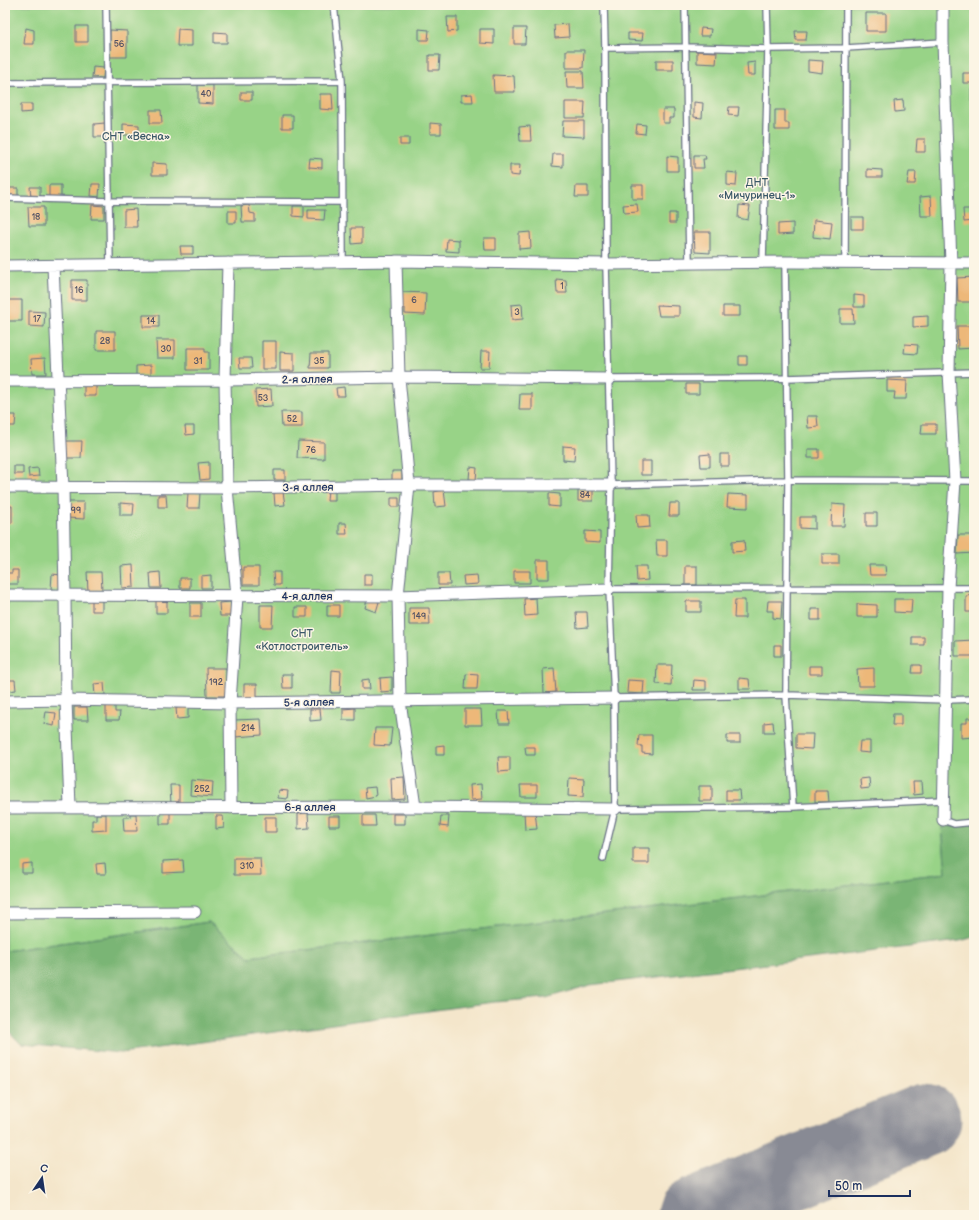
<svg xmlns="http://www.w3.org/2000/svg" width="979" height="1220" font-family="'Balsamiq Sans',sans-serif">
  <rect width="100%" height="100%" fill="#fcf5e5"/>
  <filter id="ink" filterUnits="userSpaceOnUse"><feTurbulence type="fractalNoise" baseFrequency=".025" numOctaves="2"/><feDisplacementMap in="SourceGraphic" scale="8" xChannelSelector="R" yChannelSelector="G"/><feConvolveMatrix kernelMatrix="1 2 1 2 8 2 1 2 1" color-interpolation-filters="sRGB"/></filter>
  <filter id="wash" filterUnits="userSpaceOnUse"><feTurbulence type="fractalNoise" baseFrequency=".012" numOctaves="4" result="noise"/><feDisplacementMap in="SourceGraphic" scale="16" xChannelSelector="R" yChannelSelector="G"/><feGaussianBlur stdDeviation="0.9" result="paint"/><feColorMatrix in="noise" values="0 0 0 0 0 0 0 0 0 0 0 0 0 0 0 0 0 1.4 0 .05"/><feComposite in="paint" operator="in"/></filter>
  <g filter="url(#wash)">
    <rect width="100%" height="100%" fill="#f4e6cb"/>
    <!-- green -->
    <path fill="#98d387" stroke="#5a8172" d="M5,5H974V823L942,827L946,873L249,957L209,922L5,951Z"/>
    <!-- forest -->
    <path fill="#7ab574" stroke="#4a7269" d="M974,823V937L960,941L590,985L546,998L494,1002L121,1053L21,1044L5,1027V951L209,922L249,957L946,873L942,827Z"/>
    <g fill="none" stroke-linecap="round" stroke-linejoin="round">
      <!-- runway -->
      <path stroke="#888a94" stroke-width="73" d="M693,1215L925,1120"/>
    </g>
    <g id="blocks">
      <!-- building -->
      <path fill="#edb879" d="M866,13H886V31H866Z
        M447,17H457V31L448,32Z
        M568,24L569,37L555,38L554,25Z
        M76,26H88V42H76Z
        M26,28L34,30V44H24Z
        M514,28H526L525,44H514Z
        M701,28L711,29L710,36H700Z
        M178,29L192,30V46H177Z
        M419,29L429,30L428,40H419Z
        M480,29H494V44L480,43Z
        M110,30L127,31V57H110Z
        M795,31H807L806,40H796Z
        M214,32L227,33V43H214Z
        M628,33H643L642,41L628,40Z
        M566,50H584L583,68H566Z
        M697,51L717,52L716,64L697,63Z
        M429,55H440L439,70H429Z
        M656,60H673V70H656Z
        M808,60L823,61L822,73L808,71Z
        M755,62V75H748L747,63Z
        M93,67L104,68L103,78L92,77Z
        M566,71H583L584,88H567Z
        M963,73H974V83H963Z
        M493,75L514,76L515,92H494Z
        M198,85H213V104L198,103Z
        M974,87V101H971V88Z
        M241,92H252V100H241Z
        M320,94H332L333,110L320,109Z
        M472,94L473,102H461V95Z
        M903,100L904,111L895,112L894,101Z
        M565,102H585L584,118H565Z
        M694,102L703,103L702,118L694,117Z
        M21,104H32V112L21,113Z
        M729,107H739L738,116L728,115Z
        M663,109H674V118H669V123H663Z
        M150,110H161L162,123H150Z
        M775,110H785V123H789V130H775Z
        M282,115H293V128H282Z
        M563,121H584V137L562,136Z
        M105,123V137H94V124Z
        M430,123L441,124V134H430Z
        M123,124L139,125V135H123Z
        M637,124L646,125L645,134L636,133Z
        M530,126L531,141H520L519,127Z
        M400,138H409V145H400Z
        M917,139H925V152H916Z
        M553,154H563V167L552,166Z
        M694,155H705L706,159H703L704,168H694Z
        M667,156L678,157V171H667Z
        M310,158L322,159V168L309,167Z
        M152,163L167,164V175H152Z
        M510,165H520L519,176L510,175Z
        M867,169L882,170V177H867Z
        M727,172L737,173L736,186L727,185Z
        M909,172H916L915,184H907Z
        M92,184H100L99,197L91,196Z
        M49,185H61V198H49Z
        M632,185H643V199H632Z
        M576,186H588V197H575Z
        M30,187H40V198H31Z
        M7,188H18V197H7Z
        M931,196L932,216H921L920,197Z
        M637,204L638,212L624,213L623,205Z
        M92,205L104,206V219H91Z
        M249,205L250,213L255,214V222H242L241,206Z
        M739,205L750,206L748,220L738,218Z
        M293,206H304V217L293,216Z
        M28,207H44V226H29Z
        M136,209L137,227H124V210Z
        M963,209H974V221L964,222Z
        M308,210H325L324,220L308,219Z
        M228,211H236V223H228Z
        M669,213H676V223H669Z
        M851,217H863V229H851Z
        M814,220L832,222L830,239L813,237Z
        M793,223V234L778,235V224Z
        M351,228H362V243L352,244Z
        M530,232L531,248L519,249V233Z
        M694,232H710V253L695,252Z
        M484,238H496V250H485Z
        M447,239L459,240V252L446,251Z
        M180,246H193V254H181Z
        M974,277V302H958L957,278Z
        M556,279L566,280L567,293H557Z
        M72,280H87V300H72Z
        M402,292L426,293L425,315L405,314V308H401Z
        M854,295L864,296V307H854Z
        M8,300H22V321H8Z
        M522,304L523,319L512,320L511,305Z
        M657,305L679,306V316H659Z
        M723,306H740V316H723Z
        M840,309H853L854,323H840Z
        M29,311L45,312L44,327L29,326Z
        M143,315H159V327H143Z
        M928,316V326L913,327V317Z
        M957,326H974L973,348L958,349Z
        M96,331H115V350H96Z
        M156,340H175V358H157Z
        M262,341H276V369H262Z
        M905,344L918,345L917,354L904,353Z
        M187,348H205V352H209V370H187Z
        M481,351H490L489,368H480Z
        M280,352L294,353V371H280Z
        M311,353H328V368H310Z
        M739,356H747V365H739Z
        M45,358L46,374H32L31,359Z
        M239,358H251L252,368H240Z
        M151,365V375L136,376V366Z
        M887,380L907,381L906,399H894L895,392H887Z
        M686,384H699V394H686Z
        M84,386H96V396H84Z
        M344,387L345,396H337L336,388Z
        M271,389L272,406L256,407L255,390Z
        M520,394H532V410H519Z
        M281,412H302V427H282Z
        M5,415H16L15,426H5Z
        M807,416H817L818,427L808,428Z
        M922,424H936V434H921Z
        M185,426H194V434L186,435Z
        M64,441H82L81,458H63Z
        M298,441L324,442V459L297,458Z
        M563,446L575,447L574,461L563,460Z
        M808,449H819V458H808Z
        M710,454V467H701L700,455Z
        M720,454H729V466H720Z
        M641,461H651V475H641Z
        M209,462V479L200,480L198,463Z
        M14,466H23V474H14Z
        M470,467L477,468L476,480L469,479Z
        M38,468L39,476L29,477L28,469Z
        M274,470H285V480H274Z
        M392,471H402V481H392Z
        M328,489H335V501H327Z
        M578,489H593V501H578Z
        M444,490L446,506L435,507L434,492Z
        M283,492L285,505L275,506L274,493Z
        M188,493H200L199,508H187Z
        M549,493L560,494V507L549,506Z
        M728,494L748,495V508L727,507Z
        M158,495H166L167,507H158Z
        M391,498H399V507H391Z
        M67,502H84V519L67,518Z
        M120,503L134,504L133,515H120Z
        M670,503H679V516H669Z
        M832,504L845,505L844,526H831Z
        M5,506H12V523H5Z
        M866,513H877V526H866Z
        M636,515H649L650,527L637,528Z
        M800,517H815V529L800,528Z
        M339,523H346L347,534H339Z
        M585,531L600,532V543L585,542Z
        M958,535H974V553L957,554Z
        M656,540H667V556H657Z
        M744,540L745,551L732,552V541Z
        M822,554H839V564H822Z
        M537,560H549V579H537Z
        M133,565L134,587L122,588L121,566Z
        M869,565H885L886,575H870Z
        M636,566H647L648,580L637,581Z
        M685,566H697V585H685Z
        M243,567H259V585H243Z
        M12,570H18V584H5V573H12Z
        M514,571H530V583H514Z
        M87,572H101L102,590L88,591Z
        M160,572L161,588H151L150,573Z
        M273,572H280V585H274Z
        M438,573H449L450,585H438Z
        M52,574L61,575V590L51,589Z
        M364,574H372V585H364Z
        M211,575V588H201V576Z
        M477,575L478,584L464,585L463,576Z
        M180,578H190V588H180Z
        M974,595V612H966V596Z
        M536,598L537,615L525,616L524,599Z
        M156,599H167V613H156Z
        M367,599L379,602L376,612L365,608Z
        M894,599H912L911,613L894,612Z
        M92,600H102V611H92Z
        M735,600H745V618H734Z
        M686,601H701V612H686Z
        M768,601H782L781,619L773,618V611H767Z
        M231,602L232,616H220L219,603Z
        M190,603H201V617H190Z
        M857,604L877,605V617H857Z
        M260,605H273L272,627H260Z
        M327,605H339V616H327Z
        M295,607H307V617H295Z
        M409,608H429L430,625H409Z
        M811,609H820V620H811Z
        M576,612H587L588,627L577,628Z
        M912,637H924V645H912Z
        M974,640L973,656H955V641Z
        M774,645H781V656H774Z
        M657,665H672L671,685L656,684Z
        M913,665H921V673H912Z
        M809,666H822V674H809Z
        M206,668H226L227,696H207Z
        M554,668L556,692L544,693L543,669Z
        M874,668V686H858L857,669Z
        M332,670L341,671L340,693H331Z
        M282,674H292V688H283Z
        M466,674L478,675L477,689H465Z
        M392,677V691L381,692L380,678Z
        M739,678L749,679L750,689H739Z
        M369,679L370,689H362V680Z
        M8,680H15L16,690L9,691Z
        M628,680L644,681L643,694L627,693Z
        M694,680L706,681V690H693Z
        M104,683L105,695L95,696L94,684Z
        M244,684H257V698H244Z
        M106,706H115V712H120L119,720H106Z
        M74,707H87L88,720H74Z
        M188,707V718L177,719L176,708Z
        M355,708V720H343V709Z
        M310,709H320L321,720L310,721Z
        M465,709H481L482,725H465Z
        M498,711H508L509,724H499Z
        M46,712L56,713L54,726L44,724Z
        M893,714H901V725H892Z
        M967,718H974V737L961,738V723H967Z
        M261,719L262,735L235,737L234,720Z
        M773,722L774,732H764V723Z
        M375,728H392L390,746L374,745Z
        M796,734H813L812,749L796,748Z
        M639,735H652V754L642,753V746H638Z
        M727,735H740V743H727Z
        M860,741H870V753L859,752Z
        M444,745V755H436V746Z
        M525,747H535V755H526Z
        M498,757H510V771L499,772Z
        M404,777L405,799L392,800L391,778Z
        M569,778L584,779L583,797L568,796Z
        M869,778L870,788L861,789L860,779Z
        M191,780L213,782L212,797L190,795Z
        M913,782H922L923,794L914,795Z
        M481,784L482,799L471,800L470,785Z
        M170,785H179V803L171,804Z
        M520,785H537V797H521Z
        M699,786H712V801H699Z
        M375,787L376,796L366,798L365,788Z
        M279,790L288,791L287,799L278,798Z
        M726,790H739L740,800H726Z
        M815,791H828L829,802H815Z
        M160,811H170V824H160Z
        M535,811L537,829L525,830L524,812Z
        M308,813L309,828L298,829V814Z
        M96,814H106V830L92,831V820H96Z
        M130,814H136L137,831H124L123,817H130Z
        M393,814H405V824H393Z
        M363,815H375L376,826H363Z
        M216,816H223L224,828L216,829Z
        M329,816H340V826H329Z
        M441,816H449L448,827L440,826Z
        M265,817H276V832H265Z
        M633,848H649V863H633Z
        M234,858H260L261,875H234Z
        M183,860L184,872L163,873V861Z
        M32,863V873H22V864Z
        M105,863L106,874H97L96,864Z"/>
    </g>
  </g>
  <g filter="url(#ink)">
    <use href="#blocks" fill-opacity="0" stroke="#676f84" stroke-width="1"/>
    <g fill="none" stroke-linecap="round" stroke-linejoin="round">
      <defs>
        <path id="service" d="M106,5L110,265
          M334,5L342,81L343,262
          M685,5L689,262
          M605,48L685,47L768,49L846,48L943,42
          M5,83L342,81
          M5,198L109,201L342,202
          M763,262L768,49L767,5
          M785,262L788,480L786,695L793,807
          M845,262L846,5
          M609,379L787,378L974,372
          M611,485L788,480L974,481
          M609,589L974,588
          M614,698L786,695L947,700L974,699
          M615,809L793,807L943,800
          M943,820L954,824L974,822
          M603,859L615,809L614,698L609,589L611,485L606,264L605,48L604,5"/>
        <path id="minor" d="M943,5V42L951,264L949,372L955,481L948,588L943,820
          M396,261L399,377L409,485L398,596L400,701L415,807
          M228,263L225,380L227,488L237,596L230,703L231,808
          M5,266L396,261L606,264L785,262L974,263
          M53,266L63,487L65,595L66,700L70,807
          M5,381L225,380L399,377L609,379
          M5,487L227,488L409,485H611
          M5,595L398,596L609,589
          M5,701L66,700L230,703L614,698
          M5,808L415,807L615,809
          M5,913L195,912"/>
      </defs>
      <!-- service casing -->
      <use href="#service" stroke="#676f84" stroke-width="8"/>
      <!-- minor casing -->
      <use href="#minor" stroke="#676f84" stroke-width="13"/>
      <!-- service -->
      <use href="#service" stroke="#fff" stroke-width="5.5"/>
      <!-- minor -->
      <use href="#minor" stroke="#fff" stroke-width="11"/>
    </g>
  </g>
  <g text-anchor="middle" stroke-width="3" stroke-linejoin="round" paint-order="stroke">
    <!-- number labels -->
    <g font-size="9" fill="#505165">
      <text x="119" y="47">56</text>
      <text x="206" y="97">40</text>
      <text x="36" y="220">18</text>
      <text x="562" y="289">1</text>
      <text x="79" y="293">16</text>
      <text x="414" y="303">6</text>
      <text x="517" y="315">3</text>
      <text x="37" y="322">17</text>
      <text x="151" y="324">14</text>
      <text x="105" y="344">28</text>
      <text x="166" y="352">30</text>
      <text x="198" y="364">31</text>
      <text x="319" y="364">35</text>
      <text x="263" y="401">53</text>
      <text x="292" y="422">52</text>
      <text x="311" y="453">76</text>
      <text x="585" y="498">84</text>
      <text x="76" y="513">99</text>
      <text x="419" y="619">149</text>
      <text x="216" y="685">192</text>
      <text x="248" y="731">214</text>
      <text x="202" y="792">252</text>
      <text x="247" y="869">310</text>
    </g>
    <!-- park labels -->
    <g font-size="11" fill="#3a5868" stroke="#fcf5e5">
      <text x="136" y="140">СНТ «Весна»</text>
      <text x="757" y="186">ДНТ<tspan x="757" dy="13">«Мичуринец-1»</tspan></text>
      <text x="302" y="637">СНТ<tspan x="302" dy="13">«Котлостроитель»</tspan></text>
    </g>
    <!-- street labels -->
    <g font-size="11" fill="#1b2f5e" stroke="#fcf5e5">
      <text transform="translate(307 379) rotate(-1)" y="4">2-я аллея</text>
      <text transform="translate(308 487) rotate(-1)" y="4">3-я аллея</text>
      <text x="307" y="600">4-я аллея</text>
      <text transform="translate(309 702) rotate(-1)" y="4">5-я аллея</text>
      <text x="310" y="811">6-я аллея</text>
    </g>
  </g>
  <!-- margin -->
  <rect width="979" height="1220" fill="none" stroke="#fcf5e5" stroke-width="20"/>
  <!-- north arrow -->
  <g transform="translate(42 1178) rotate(13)" stroke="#fcf5e5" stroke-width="3" paint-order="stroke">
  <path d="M0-3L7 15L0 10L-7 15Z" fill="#1b2f5e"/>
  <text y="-6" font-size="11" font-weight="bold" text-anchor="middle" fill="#1b2f5e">С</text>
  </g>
  <!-- scale -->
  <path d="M829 1190v6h81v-6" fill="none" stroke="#1b2f5e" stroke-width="2"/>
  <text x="835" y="1190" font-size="12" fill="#1b2f5e" stroke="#fcf5e5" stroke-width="3" paint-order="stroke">50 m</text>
</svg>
